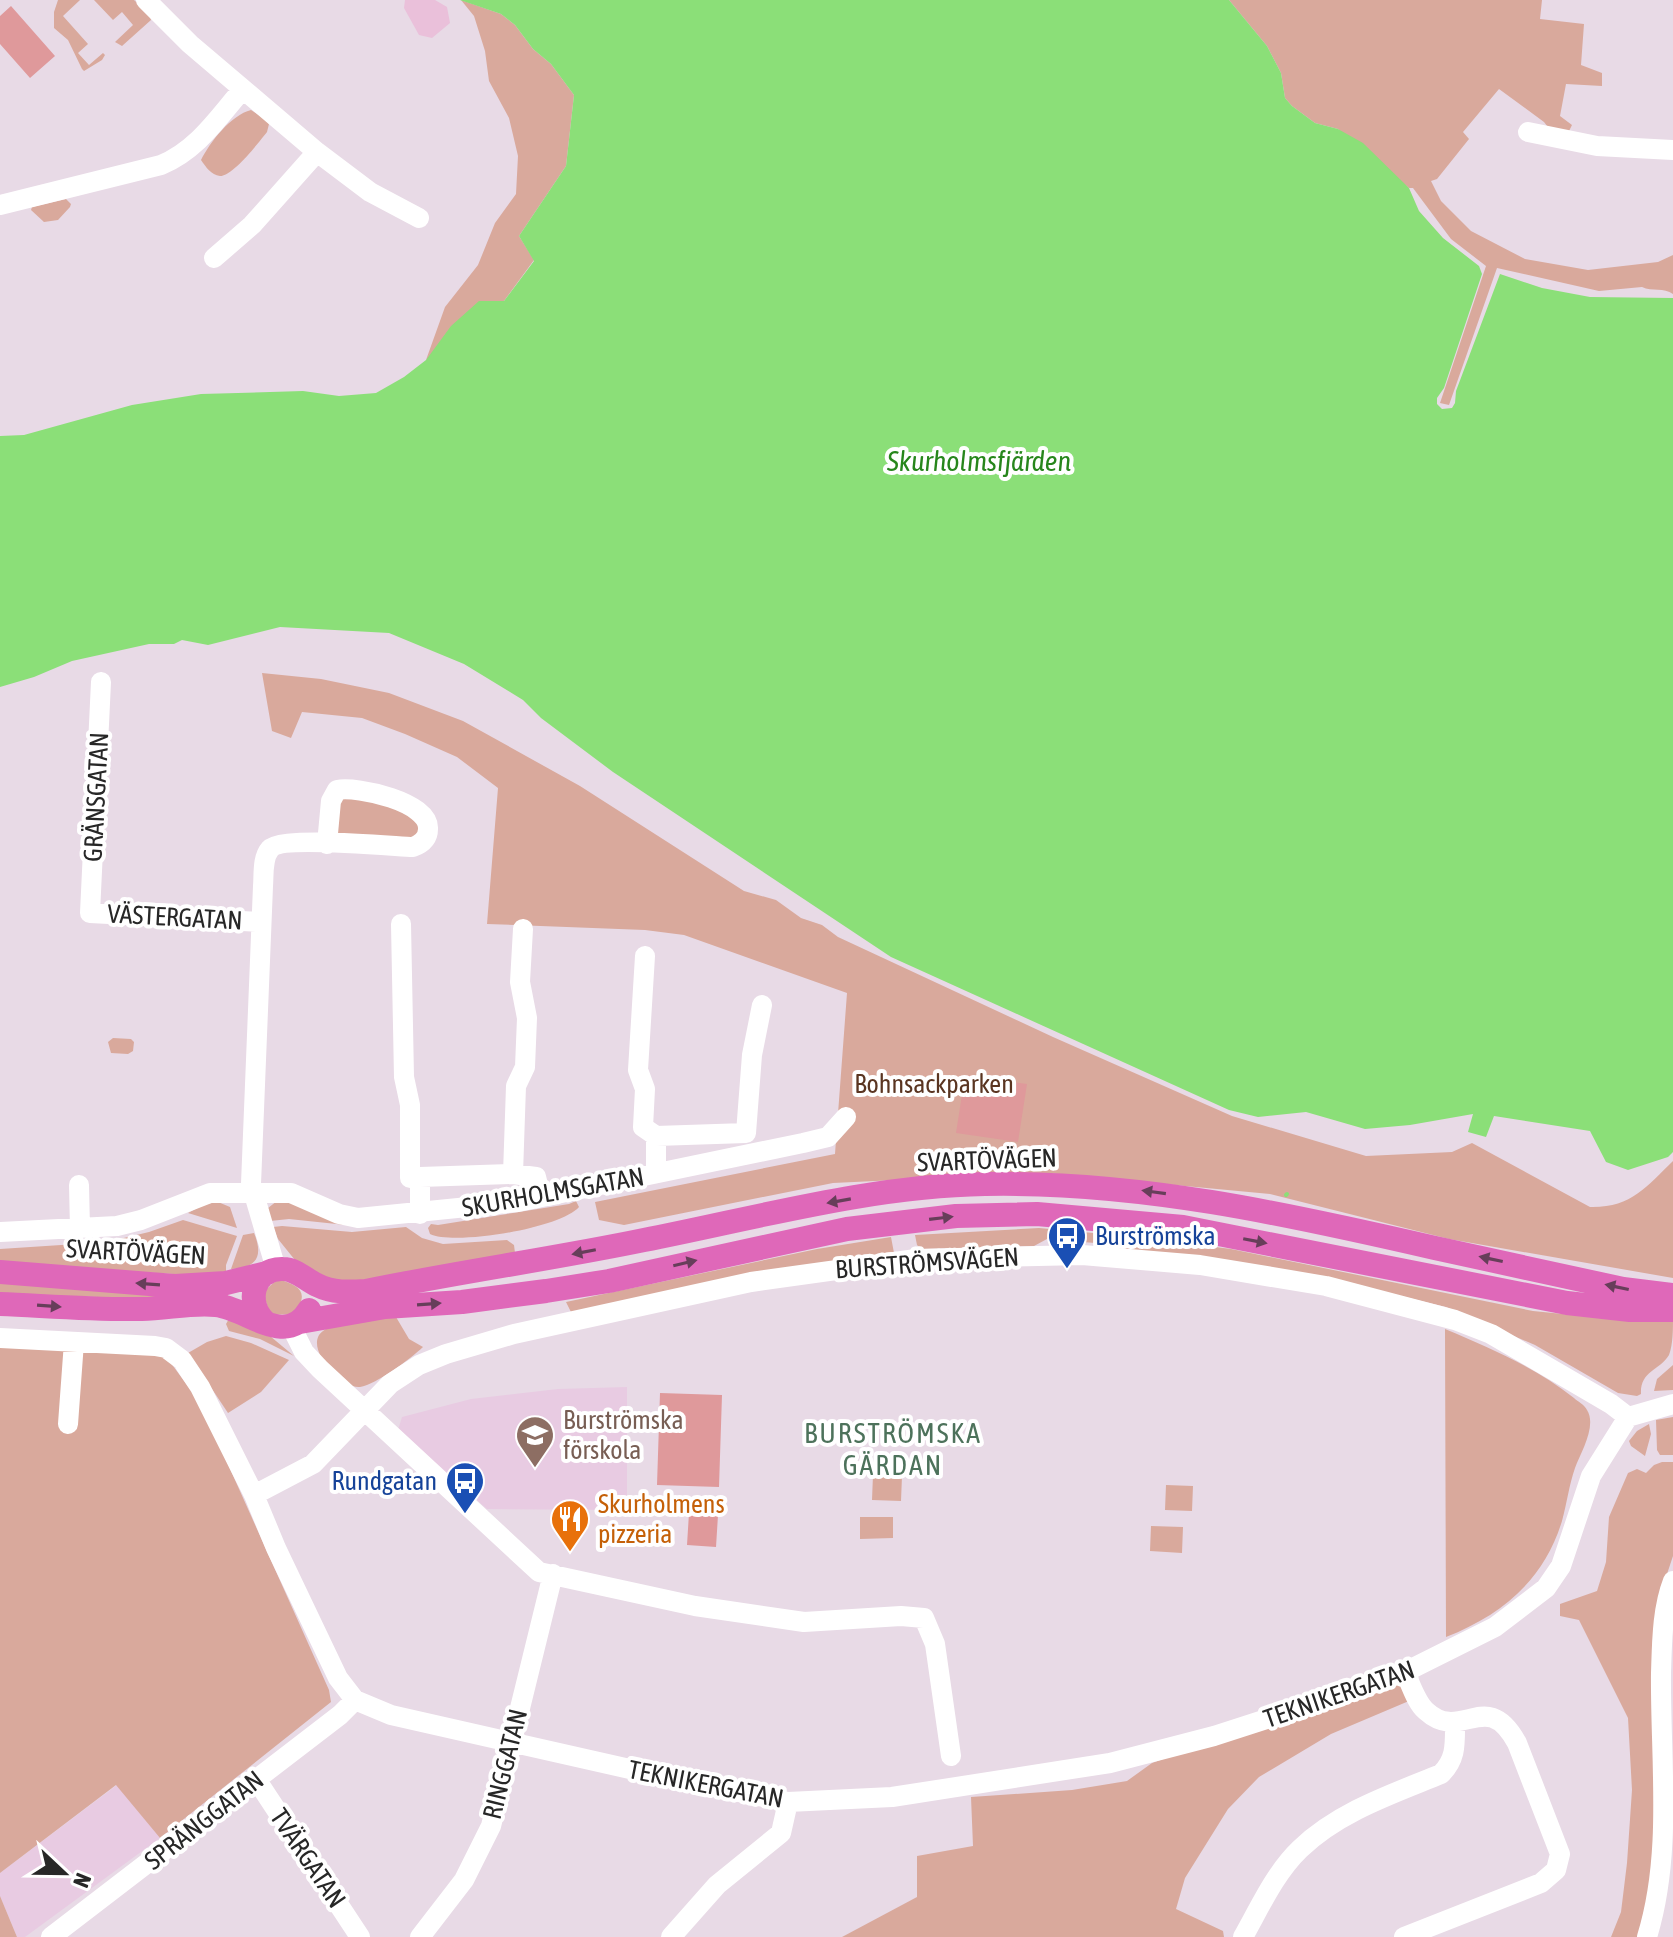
<svg xmlns="http://www.w3.org/2000/svg" width="1673" height="1937" font-family="'Asap Condensed',sans-serif">
  <rect width="100%" height="100%" fill="#e8dae6"/>
  <!-- education -->
  <path fill="#e8cbe2" d="M627,1387V1510L487,1509L398,1430L402,1417L471,1399L558,1389Z
    M117,1785L160,1838L25,1937H17L0,1896V1873Z"/>
  <!-- green -->
  <path fill="#d9a99c" d="M58,0H80L63,16L88,44L78,53L89,65L103,53L105,55L102,60L84,71L82,69L68,40L54,28V12Z
    M94,0H134L150,15L151,20L122,46L115,42L133,25L122,12L113,20Z
    M461,0L501,14L515,25L533,49L551,64L574,95L566,166L519,236L534,260L504,301L426,360L445,307L478,265L495,223L516,194L518,156L509,118L489,81L485,51L474,16Z
    M1229,0H1542L1540,19L1584,24L1581,65L1602,73V86L1566,84L1560,116L1572,125L1565,139L1554,135L1544,122L1499,89L1463,132L1469,139L1437,179L1431,181L1441,201L1471,231L1525,259L1588,270L1658,262L1673,255V294C1664,287 1652,292 1642,287L1599,291L1497,268L1449,405L1440,403L1486,266L1451,239L1413,188H1409L1338,129L1315,123L1292,106L1285,98L1281,73L1267,46Z
    M251,110L265,119L269,124L267,132C259,142 233,176 220,176C211,175 206,167 201,160C210,142 231,115 251,110Z
    M66,199L71,204L70,207L58,220L44,222L31,210L32,207Z
    M262,673L321,679L389,693L463,721L580,786L744,891L776,900L801,918L822,925L838,937L1053,1037L1232,1116L1366,1156L1452,1152L1472,1143L1590,1207C1631,1208 1646,1187 1673,1161V1278L1449,1239L1270,1194L1047,1173L833,1183L624,1225L599,1220L595,1202L835,1154L847,993L684,935L645,930L487,924L498,788L457,757L405,734L362,718L302,712L291,738L272,731Z
    M339,791L423,813L421,844H327Z
    M113,1038L131,1039L134,1042L133,1051L128,1054L111,1053L108,1042Z
    M284,1200L346,1225L289,1219L270,1221L268,1208L277,1201Z
    M576,1201L579,1207C561,1228 455,1246 430,1234L428,1228L431,1224L438,1225L569,1204Z
    M218,1202L230,1207L237,1228L188,1213L205,1204Z
    M183,1220L237,1236L226,1265V1277L0,1264V1249L107,1242L149,1232Z
    M282,1226L352,1232L406,1227L422,1238L443,1244L507,1240L514,1245L515,1253L372,1284L340,1283L299,1265L278,1239L273,1227Z
    M1039,1228L1137,1237L1231,1249L1533,1311L1603,1318L1673,1317C1673,1329 1673,1345 1669,1355C1659,1371 1640,1371 1641,1394L1637,1396L1618,1393L1535,1345L1446,1307L1322,1277L1104,1249L1095,1243L1047,1239L1034,1246L921,1249L917,1245L915,1235Z
    M254,1233C264,1257 256,1268 231,1269L243,1235Z
    M891,1237L894,1253L572,1314L566,1302L817,1249Z
    M278,1279C300,1286 310,1292 294,1314L270,1315L263,1292Z
    M0,1281L228,1290V1301L0,1294Z
    M230,1317L270,1336L294,1356L260,1339L229,1331L226,1324Z
    M396,1317L409,1339L423,1347C410,1359 377,1384 360,1387C341,1389 302,1346 323,1331C342,1316 373,1319 396,1317Z
    M1445,1329C1490,1348 1535,1367 1574,1398C1577,1401 1585,1405 1587,1410C1597,1426 1581,1452 1575,1468C1569,1485 1567,1503 1562,1521C1544,1580 1502,1615 1446,1637Z
    M226,1336L251,1343L289,1360L261,1392L228,1413L188,1353L207,1342Z
    M0,1345L165,1355L201,1404L329,1690L331,1702L160,1838L116,1785L0,1873Z
    M1673,1365V1390L1654,1391L1657,1379Z
    M1673,1417V1455H1660L1657,1450L1656,1420Z
    M1649,1424L1651,1434L1645,1456L1631,1446L1629,1441L1637,1431Z
    M1662,1462H1673V1556L1657,1604L1652,1647L1656,1792L1652,1877L1638,1937H1611L1621,1912L1627,1863L1632,1790L1628,1718L1579,1620L1560,1616V1604L1597,1591L1606,1562L1609,1517L1628,1473L1637,1469L1646,1473L1654,1465Z
    M873,1475L902,1476L901,1501L872,1500Z
    M1166,1485L1193,1486L1192,1511L1165,1510Z
    M860,1517H893V1538L860,1539Z
    M1151,1526L1183,1527L1182,1553L1150,1551Z
    M1405,1672L1416,1698L1331,1734L1259,1777L1228,1809L1185,1878L1176,1909L1223,1931L1224,1937H842L917,1897V1856L973,1846L971,1797L1072,1790L1127,1781L1152,1763Z
    M0,1896L17,1937H0Z"/>
  <!-- sand -->
  <path fill="#eac0da" d="M405,0H435L447,7L450,23L432,38L419,35L404,8Z"/>
  <!-- pitch -->
  <path fill="#df999b" d="M11,6L55,56L30,78L0,44V16Z
    M965,1075L1027,1084L1018,1142L956,1133Z
    M660,1393L722,1395L719,1487L657,1485Z
    M689,1513L718,1515L716,1547L687,1545Z"/>
  <!-- water -->
  <path fill="#8bdf78" d="M460,0H1229L1267,46L1281,73L1285,98L1292,106L1315,123L1338,129L1363,143L1409,188L1419,211L1443,238L1479,266L1482,274L1444,388L1437,398V404L1442,409L1452,408L1455,403L1456,391L1500,274L1542,288L1590,297L1673,298V1152L1668,1157L1628,1170L1606,1162L1590,1131L1494,1116L1486,1137L1468,1132L1473,1114L1410,1125L1365,1129L1306,1112L1258,1117L1229,1110L891,957L613,772L541,718L523,700L464,664L389,633L280,627L208,645L182,640L174,644H149L72,661L34,677L0,687V436L24,435L132,405L201,394L303,391L339,396L376,393L404,377L426,360L451,326L479,301H504L534,261L519,236L566,166L574,95L551,64L533,49L515,25L501,14Z"/>
  <g fill="none" stroke-linecap="round" stroke-linejoin="round">
    <!-- stream -->
    <path stroke="#8bdf78" stroke-width="4" d="M1286,1195L1287,1194"/>
    <!-- minor -->
    <path stroke="#fff" stroke-width="20" d="M146,0L190,44L317,152L252,225L214,258
      M1528,132L1597,146L1673,150
      M317,152L370,192L419,218
      M0,205L161,165C197,150 217,119 242,90
      M101,682L90,913L261,922
      M401,924L404,1077L410,1105V1178L420,1177
      M523,929L520,982L527,1018L525,1067L516,1086L513,1174L536,1177L541,1197
      M645,956L638,1070L645,1089L643,1127L656,1136V1173
      M656,1136L746,1133L752,1055L762,1005
      M79,1185L80,1229
      M420,1214V1177L513,1174
      M0,1232L117,1226L141,1220L210,1193H291L339,1214L358,1218L518,1202L803,1143L828,1137L846,1117
      M276,1269L251,1184L263,886C264,875 262,858 270,849C281,836 390,846 413,847C421,844 428,839 428,829C430,802 358,786 337,790L331,801L327,844
      M291,1326L304,1352L320,1369L539,1572L695,1606L804,1622L901,1616L924,1618L935,1644L951,1756
      M0,1338L155,1346L166,1348L182,1360L200,1387L254,1495L276,1548L338,1678L355,1700L391,1715L674,1779L788,1802L892,1797L1110,1763L1214,1736L1354,1691L1405,1672L1495,1627L1546,1588L1561,1566L1591,1476L1628,1417
      M68,1424L74,1342
      M254,1495L313,1464L390,1384L419,1365L446,1354L514,1334L751,1282L916,1259L1082,1255L1200,1265L1326,1286L1455,1320L1491,1334L1611,1404L1628,1417L1673,1404
      M256,1779L360,1937
      M51,1937L340,1715L355,1700
      M420,1937L464,1880L491,1826L553,1574
      M671,1937L717,1885L781,1833L788,1802
      M1243,1937C1260,1907 1275,1873 1300,1849C1338,1812 1392,1794 1441,1774C1456,1759 1455,1745 1455,1724
      M1404,1937L1541,1883L1556,1870L1560,1854L1517,1743C1486,1686 1462,1744 1426,1711C1416,1702 1411,1685 1405,1672
      M1647,1937C1673,1853 1660,1759 1661,1673C1662,1643 1662,1609 1673,1581"/>
    <!-- major -->
    <path stroke="#df68b9" stroke-width="24" d="M0,1272L175,1286L226,1283L267,1273
      M0,1304C47,1306 94,1310 142,1309C166,1309 192,1302 216,1305C247,1308 286,1349 309,1310
      M265,1322C245,1304 252,1268 283,1269C296,1269 306,1280 317,1285C333,1293 349,1292 366,1291C458,1272 552,1259 644,1240C756,1218 870,1186 985,1184C1139,1181 1287,1214 1435,1248C1498,1262 1561,1275 1623,1289L1673,1295
      M300,1322L385,1307L462,1302L546,1291L609,1281L847,1229L956,1216L1037,1214L1183,1227L1567,1303L1630,1310H1673"/>
  </g>
  <!-- one-way arrows -->
  <defs><path id="oneway-solid" d="M-6-.8H1V-3.2L6.5 0L1 3.2V.8H-6Z" transform="scale(2)"/></defs>
  <g fill="#673e5a">
    <use href="#oneway-solid" transform="translate(1154 1192) rotate(-172)"/>
    <use href="#oneway-solid" transform="translate(839 1201) rotate(170)"/>
    <use href="#oneway-solid" transform="translate(941 1218) rotate(-7)"/>
    <use href="#oneway-solid" transform="translate(1255 1241) rotate(11)"/>
    <use href="#oneway-solid" transform="translate(584 1252) rotate(169)"/>
    <use href="#oneway-solid" transform="translate(1491 1259) rotate(-168)"/>
    <use href="#oneway-solid" transform="translate(685 1263) rotate(-13)"/>
    <use href="#oneway-solid" transform="translate(148 1284) rotate(-176)"/>
    <use href="#oneway-solid" transform="translate(1617 1287) rotate(-168)"/>
    <use href="#oneway-solid" transform="translate(429 1304) rotate(-4)"/>
    <use href="#oneway-solid" transform="translate(49 1306) rotate(4)"/>
  </g>
  <!-- icons -->
  <defs>
    <symbol id="bus-pin" viewBox="-11 -11 22 30"><path d="M0 17L-7.5 6A9.5 9.5 0 1 1 7.5 6Z" fill="#1a4fb4" stroke="#fff"/><path d="M-5-6H5V4H4V6H2V4H-2V6H-4V4H-5ZM-3.5-4V0h7V-4ZM-3.5 1.2v1.5H-2V1.2ZM2 1.2v1.5H3.5V1.2Z" fill="#fff"/></symbol>
    <symbol id="school-pin" viewBox="-11 -11 22 30"><path d="M0 17L-7.5 6A9.5 9.5 0 1 1 7.5 6Z" fill="#8d6e63" stroke="#fff"/><path d="M0-5L7-2L0 1L-7-2ZM-4 1L0 2.5L4 1V4Q0 6-4 4Z" fill="#fff"/></symbol>
    <symbol id="restaurant-pin" viewBox="-11 -11 22 30"><path d="M0 17L-7.5 6A9.5 9.5 0 1 1 7.5 6Z" fill="#e8710a" stroke="#fff"/><path d="M-5-6h1v4h1v-4h1v4h1v-4h1v5L-1.5 .5V6h-2V.5L-5-1ZM5-6V6H3V1.5H1.5Q1.5-4 5-6Z" fill="#fff"/></symbol>
  </defs>
  <g fill-rule="evenodd">
    <use href="#bus-pin" x="1045" y="1214" width="44" height="60"/>
    <use href="#school-pin" x="513" y="1413" width="44" height="60"/>
    <use href="#bus-pin" x="443" y="1459" width="44" height="60"/>
    <use href="#restaurant-pin" x="548" y="1497" width="44" height="60"/>
  </g>
  <g text-anchor="middle" stroke-width="8" stroke-linejoin="round" paint-order="stroke">
    <!-- street labels -->
    <g font-size="26" fill="#272727" stroke="#fff">
      <text transform="translate(96 797) rotate(-87)" y="9">GRÄNSGATAN</text>
      <text transform="translate(175 917) rotate(3)" y="9">VÄSTERGATAN</text>
      <text transform="translate(987 1160) rotate(-2)" y="9">SVARTÖVÄGEN</text>
      <text transform="translate(553 1192) rotate(-10)" y="9">SKURHOLMSGATAN</text>
      <text transform="translate(136 1252) rotate(3)" y="9">SVARTÖVÄGEN</text>
      <text transform="translate(927 1263) rotate(-4)" y="9">BURSTRÖMSVÄGEN</text>
      <text transform="translate(1339 1694) rotate(-19)" y="9">TEKNIKERGATAN</text>
      <text transform="translate(505 1764) rotate(-76)" y="9">RINGGATAN</text>
      <text transform="translate(706 1784) rotate(11)" y="9">TEKNIKERGATAN</text>
      <text transform="translate(204 1820) rotate(-38)" y="9">SPRÄNGGATAN</text>
      <text transform="translate(308 1858) rotate(56)" y="9">TVÄRGATAN</text>
    </g>
    <!-- park labels -->
    <g font-size="26" fill="#5a3521" stroke="#fff">
      <text x="934" y="1093">Bohnsackparken</text>
    </g>
    <!-- transit labels -->
    <g font-size="26" fill="#164399" stroke="#fff" text-anchor="start">
      <text x="1095" y="1245">Burströmska</text>
      <text x="437" y="1490" text-anchor="end">Rundgatan</text>
    </g>
    <!-- education labels -->
    <g font-size="26" fill="#785e54" stroke="#fff" text-anchor="start">
      <text x="563" y="1429">Burströmska<tspan x="563" dy="30">förskola</tspan></text>
    </g>
    <!-- food labels -->
    <g font-size="26" fill="#c56008" stroke="#fff" text-anchor="start">
      <text x="598" y="1513">Skurholmens<tspan x="598" dy="30">pizzeria</tspan></text>
    </g>
    <!-- water labels -->
    <g font-size="28" font-style="italic" fill="#27861c" stroke="#fff">
      <text x="979" y="471">Skurholmsfjärden</text>
    </g>
    <!-- neighbourhood labels -->
    <g font-size="28" letter-spacing="2" fill="#4d725b" stroke="#fff">
      <text x="893" y="1443">BURSTRÖMSKA<tspan x="893" dy="32">GÄRDAN</tspan></text>
    </g>
  </g>
  <!-- north arrow -->
  <g transform="translate(64 1873) rotate(112)" stroke="#ffffff" stroke-width="6" paint-order="stroke">
  <path d="M0-6L14 30L0 20L-14 30Z" fill="#272727"/>
  <text y="-12" font-size="22" font-weight="bold" text-anchor="middle" fill="#272727">N</text>
  </g>
</svg>
